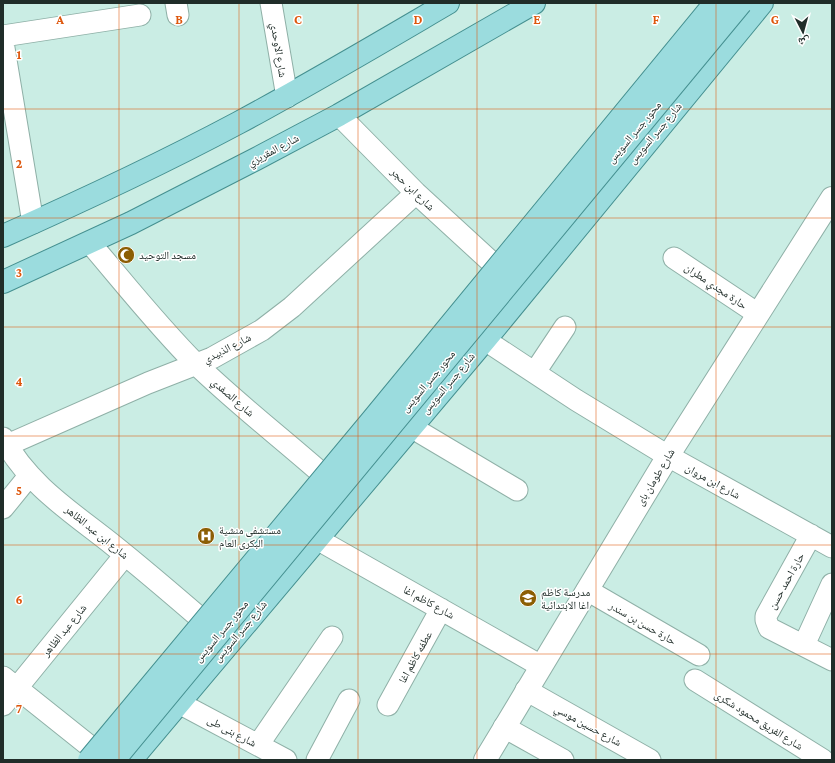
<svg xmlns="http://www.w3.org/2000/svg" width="835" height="763" font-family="'Crimson Pro','Noto Naskh Arabic',serif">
  <rect width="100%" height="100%" fill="#caede4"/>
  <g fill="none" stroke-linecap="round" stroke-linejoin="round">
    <defs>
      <path id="street" d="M176,3L178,15
        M271,3L287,97
        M3,36L140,15
        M3,42L33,223
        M339,115L416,193L489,260
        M90,243C125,284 158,326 196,364C235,402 279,436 320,472
        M674,258L758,314
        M485,340L576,400L668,456L832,547
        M535,372L565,327
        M411,427L517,490
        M3,438C28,485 73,513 113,545C143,569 171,593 200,618
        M3,447L148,383L212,358L262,330L292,307L416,193
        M3,508L29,476
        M811,535L766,616V620L769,628L832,660
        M317,539L541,666
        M587,590L699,655
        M804,645L832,584
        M3,677L92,748
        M695,680L823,760
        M526,690L650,760
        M179,703L286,760
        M3,705L125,555
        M388,705L441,609
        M504,727L563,760
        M258,745L332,637
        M317,760L349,700"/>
      <path id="secondary" d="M485,760L668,456L832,198"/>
      <path id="primary" d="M3,236C82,201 161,164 238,123C309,85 378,44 448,3
        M3,282L131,223L256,159L339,115L534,3
        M131,760L485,340L762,3"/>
    </defs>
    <!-- street casing -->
    <use href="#street" stroke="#8fb0a7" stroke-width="23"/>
    <!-- secondary casing -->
    <use href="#secondary" stroke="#8fb0a7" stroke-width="24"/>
    <!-- primary casing -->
    <use href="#primary" stroke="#459090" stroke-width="24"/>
    <!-- street -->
    <use href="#street" stroke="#fff" stroke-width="21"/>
    <!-- secondary -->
    <use href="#secondary" stroke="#fff" stroke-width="22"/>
    <!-- primary -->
    <use href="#primary" stroke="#9bdcde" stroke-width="22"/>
    <defs>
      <path id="primary-bridge" d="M89,760L373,419L715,3
        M114,760L741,3"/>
    </defs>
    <!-- primary-bridge casing -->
    <use href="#primary-bridge" stroke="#459090" stroke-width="24" stroke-linecap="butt"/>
    <!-- primary-bridge -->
    <use href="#primary-bridge" stroke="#9bdcde" stroke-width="22"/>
  </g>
  <!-- grid -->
  <path fill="none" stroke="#de570d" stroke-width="1" stroke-opacity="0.55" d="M119,3V760M239,3V760M358,3V760M477,3V760M596,3V760M716,3V760M3,109H832M3,218H832M3,327H832M3,436H832M3,545H832M3,654H832"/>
  <!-- icons -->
  <defs>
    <symbol id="mosque-disc" viewBox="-11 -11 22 22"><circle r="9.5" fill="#8c5e04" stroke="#fff"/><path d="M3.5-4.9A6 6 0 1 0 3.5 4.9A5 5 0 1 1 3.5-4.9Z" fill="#fff"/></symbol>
    <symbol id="hospital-disc" viewBox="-11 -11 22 22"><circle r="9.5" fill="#8c5e04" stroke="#fff"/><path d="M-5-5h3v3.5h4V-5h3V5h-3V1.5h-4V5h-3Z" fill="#fff"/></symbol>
    <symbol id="school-disc" viewBox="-11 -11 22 22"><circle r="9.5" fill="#8c5e04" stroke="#fff"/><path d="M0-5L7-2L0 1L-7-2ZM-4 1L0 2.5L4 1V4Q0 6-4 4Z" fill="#fff"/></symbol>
  </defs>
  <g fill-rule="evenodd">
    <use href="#mosque-disc" x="116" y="245" width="20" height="20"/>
    <use href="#hospital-disc" x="196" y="526" width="20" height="20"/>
    <use href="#school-disc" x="518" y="588" width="20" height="20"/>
  </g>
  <g text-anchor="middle" stroke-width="3" stroke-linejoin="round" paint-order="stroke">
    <!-- street labels -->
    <g font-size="11" fill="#202d29" stroke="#fff">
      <text transform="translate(279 50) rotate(81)" y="4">شارع الاوحدي</text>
      <text transform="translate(634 132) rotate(-50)" y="4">محور جسر السويس</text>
      <text transform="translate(655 133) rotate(-50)" y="4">شارع جسر السويس</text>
      <text transform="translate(273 150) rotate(-28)" y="4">شارع المقريزي</text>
      <text transform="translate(413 189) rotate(44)" y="4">شارع ابن حجر</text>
      <text transform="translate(716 286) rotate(34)" y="4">حارة مجدي مطران</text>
      <text transform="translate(227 348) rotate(-27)" y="4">شارع الذبيدي</text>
      <text transform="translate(428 381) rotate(-50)" y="4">محور جسر السويس</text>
      <text transform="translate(448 383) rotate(-50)" y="4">شارع جسر السويس</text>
      <text transform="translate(233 397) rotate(41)" y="4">شارع الصفدي</text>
      <text transform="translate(655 477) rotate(-59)" y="4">شارع طومان باى</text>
      <text transform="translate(713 481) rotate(29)" y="4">شارع ابن مروان</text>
      <text transform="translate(97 532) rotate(39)" y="4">شارع ابن عبد الظاهر</text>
      <text transform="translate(786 581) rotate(-61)" y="4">حارة احمد حسن</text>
      <text transform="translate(429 602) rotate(29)" y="4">شارع كاظم اغا</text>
      <text transform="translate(643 623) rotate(30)" y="4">حارة حسن بن سندر</text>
      <text transform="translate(64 630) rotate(-51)" y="4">شارع عبد الظاهر</text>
      <text transform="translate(221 631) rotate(-50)" y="4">محور جسر السويس</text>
      <text transform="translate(240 631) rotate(-50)" y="4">شارع جسر السويس</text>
      <text transform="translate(415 657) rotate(-61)" y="4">عطفه كاظم اغا</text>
      <text transform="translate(759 720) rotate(32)" y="4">شارع الفريق محمود شكرى</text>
      <text transform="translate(588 725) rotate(29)" y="4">شارع حسين موسي</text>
      <text transform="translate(232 731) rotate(28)" y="4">شارع بنى طى</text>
    </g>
    <!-- poi labels -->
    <g font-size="11" fill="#202d29" stroke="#fff" text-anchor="start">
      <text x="139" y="259">مسجد التوحيد</text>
      <text x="219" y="534">مستشفى منشية<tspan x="219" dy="13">البكرى العام</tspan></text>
      <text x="541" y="596">مدرسة كاظم<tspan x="541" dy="13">اغا الابتدائية</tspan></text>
    </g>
  </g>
  <g font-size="13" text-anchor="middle" font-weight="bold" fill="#de570d" stroke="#fff" stroke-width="3" stroke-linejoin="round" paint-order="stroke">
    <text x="60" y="24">A</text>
    <text x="179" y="24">B</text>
    <text x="298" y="24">C</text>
    <text x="418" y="24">D</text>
    <text x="537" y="24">E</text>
    <text x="656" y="24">F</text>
    <text x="775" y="24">G</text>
    <text x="19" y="59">1</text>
    <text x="19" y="168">2</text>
    <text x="19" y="277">3</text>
    <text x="19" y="386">4</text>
    <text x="19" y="495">5</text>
    <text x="19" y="604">6</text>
    <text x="19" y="713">7</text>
  </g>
  <!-- border -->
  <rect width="835" height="763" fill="none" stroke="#202d29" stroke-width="8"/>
  <!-- north arrow -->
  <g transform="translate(803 32) rotate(174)" stroke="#ffffff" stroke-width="3" paint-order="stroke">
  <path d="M0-3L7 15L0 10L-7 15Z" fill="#202d29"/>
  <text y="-6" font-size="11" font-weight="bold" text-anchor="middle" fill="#202d29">ش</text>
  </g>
</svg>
